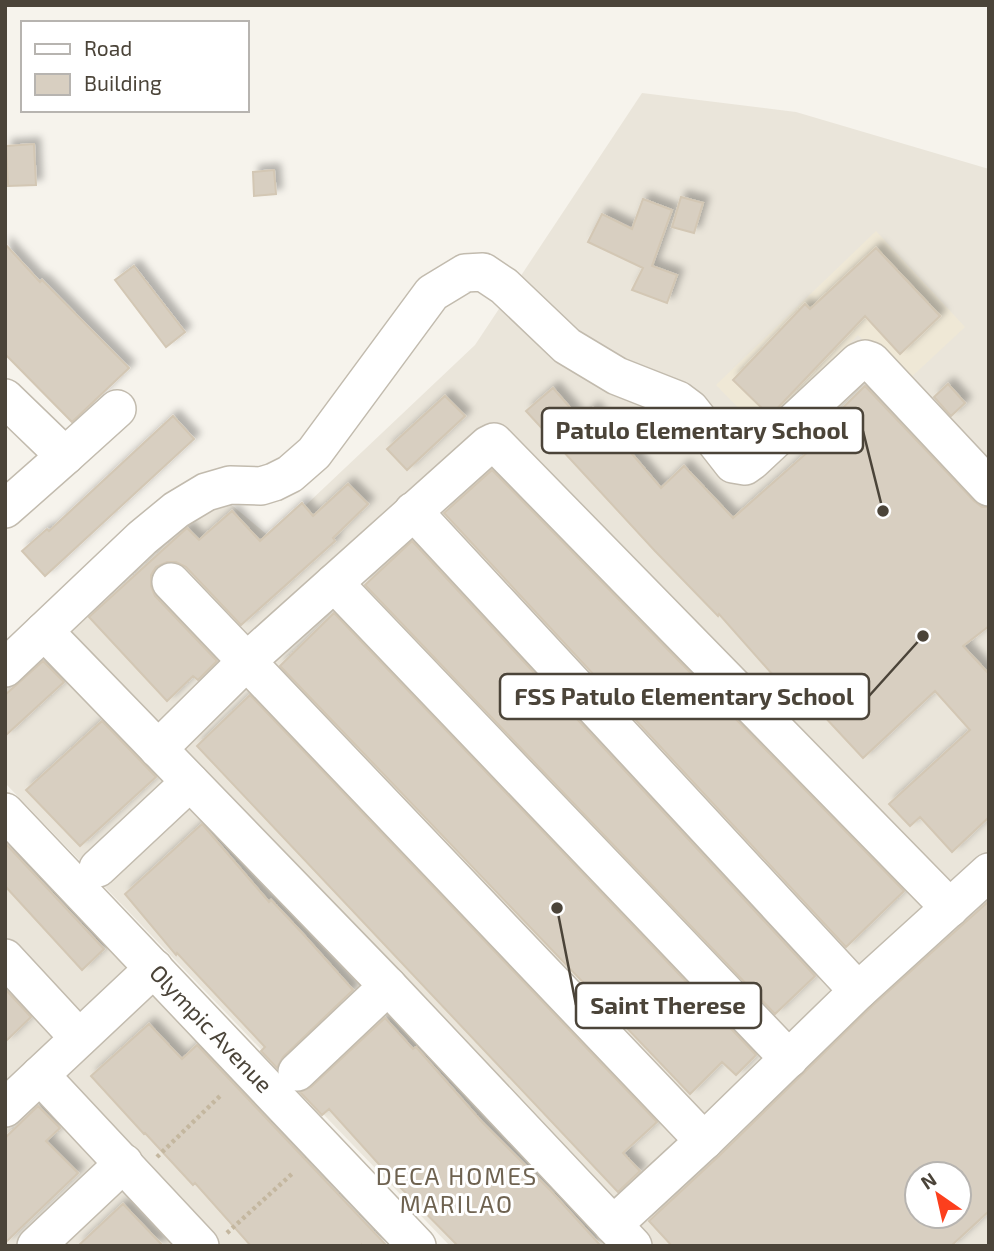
<svg xmlns="http://www.w3.org/2000/svg" width="994" height="1251" font-family="'Exo 2',sans-serif">
  <defs>
    <filter id="shadow"><feDropShadow dx="6" dy="-6" stdDeviation="3.5" flood-color="#0004"/></filter>
  </defs>
  <rect width="100%" height="100%" fill="#f6f3ec"/>
  <!-- residential -->
  <path fill="#eae5da" fill-rule="evenodd" d="M642,93L796,112L989,169V1246H450L5,783V682L172,522L221,496L271,538L475,345ZM917,1174H959V1216H917Z
    M5,832L387,1246H5Z"/>
  <!-- education -->
  <path fill="#efe8d6" d="M876,231L965,327L906,382L858,335L762,432L716,385Z"/>
  <!-- building -->
  <path fill="#d8cfc1" stroke="#d3c7b4" stroke-width="2" fill-rule="evenodd" filter="url(#shadow)" d="M34,144L36,185L8,186L6,146Z
    M274,170L276,194L254,196L253,172Z
    M681,197L703,203L694,233L672,227Z
    M643,199L672,210L652,266L677,275L667,303L632,290L643,268L588,242L602,214L632,229Z
    M5,244L40,282L42,280L129,368L72,422L5,354Z
    M876,248L940,316L900,354L865,316L770,416L733,380L805,304L810,309Z
    M134,266L185,332L166,347L115,280Z
    M948,384L965,403L951,416L934,397Z
    M865,386L974,501L982,507H989V626L963,646L989,674V817L952,852L920,817L910,826L889,804L970,730L935,691L863,758L795,685L788,692L719,614L718,616L655,551L526,411L553,388L580,419L593,408L661,488L684,466L733,518L809,451L804,446Z
    M445,396L465,416L407,470L387,449Z
    M173,416L194,439L45,576L22,551L47,529L49,531Z
    M492,470L904,891L846,947L444,513Z
    M348,484L368,504L333,538L335,541L241,625L186,567L176,562H167L156,567L151,575V586L155,596L217,661L198,680L193,676L167,701L89,617L187,528L199,540L232,511L260,541L302,503L313,516Z
    M412,541L815,976L775,1014L365,585Z
    M334,613L756,1055L736,1075L722,1062L690,1094L280,666Z
    M43,661L64,682L5,736V695Z
    M250,695L657,1122L623,1153L640,1171L618,1192L197,746Z
    M102,721L156,777L80,846L26,790Z
    M202,824L269,902L271,900L303,934L353,990L283,1057L277,1068L261,1051L265,1047L177,953L176,955L125,894Z
    M5,843L104,949L82,970L5,886Z
    M989,901V1211L951,1246H672L649,1221L719,1156L872,1006ZM917,1174H959V1216H917Z
    M5,989L31,1017L5,1042Z
    M385,1018L413,1049L416,1047L482,1122L551,1191L601,1246H458L395,1182L329,1109L322,1115L300,1092L311,1087Z
    M149,1024L182,1059L197,1045L387,1246H251L195,1183L193,1185L145,1133L144,1134L91,1076Z
    M38,1106L60,1128L46,1141L78,1173L5,1243V1138Z
    M123,1204L163,1246H78L110,1216Z"/>
  <g fill="none" stroke-linecap="round" stroke-linejoin="round">
    <defs>
      <g id="minor">
        <path d="M5,398L65,456L5,509"/>
        <path d="M65,456L117,409"/>
        <path d="M413,511L858,991"/>
        <path d="M171,582L704,1141"/>
        <path d="M334,583L789,1059"/>
        <path d="M44,631L388,986L633,1246"/>
        <path d="M5,668L142,538L176,510L206,492L230,485L261,486L274,482L290,474L314,453L432,293L465,273L483,272L504,286L567,346L617,376L678,400L690,409L733,464L745,466L752,461L858,362L865,359L871,361L989,487"/>
        <path d="M158,749L247,661L488,445L494,442L950,908"/>
        <path id="s1" d="M5,812L417,1246"/>
        <path d="M98,868L190,782"/>
        <path d="M5,958L79,1038"/>
        <path d="M297,1072L388,986"/>
        <path d="M40,1075L200,1246"/>
        <path d="M5,1108L154,968"/>
        <path d="M613,1225L704,1141L858,991L989,872"/>
        <path d="M36,1246L124,1163"/>
      </g>
    </defs>
    <!-- minor casing -->
    <use href="#minor" stroke="#c2bbae" stroke-width="40"/>
    <!-- path -->
    <path stroke="#c4b79f" stroke-width="4.5" stroke-dasharray="3.5 3.5" stroke-linecap="butt" d="M157,1157L220,1096
      M227,1233L294,1172
      M362,1246L363,1245"/>
    <!-- minor -->
    <use href="#minor" stroke="#fff" stroke-width="37"/>
  </g>
  <g text-anchor="middle" stroke-width="6" stroke-linejoin="round" paint-order="stroke">
    <!-- street labels -->
    <g font-size="23" fill="#4b4439" stroke="#fff">
      <text dy="8" stroke="none"><textPath href="#s1" startOffset="299">Olympic Avenue</textPath></text>
    </g>
    <!-- neighbourhood labels -->
    <g font-size="24" letter-spacing="2" fill="#6e6250" stroke="#fff">
      <text x="457" y="1185">DECA HOMES<tspan x="457" dy="28">MARILAO</tspan></text>
    </g>
  </g>
  <!-- callouts -->
  <path fill="none" stroke="#4b4439" stroke-width="2.5" d="M883 511L863 431M923 636L869 696M557 908L576 1005"/>
  <g fill="#4b4439" stroke="#fff" stroke-width="2.5">
    <circle cx="883" cy="511" r="7"/>
    <circle cx="923" cy="636" r="7"/>
    <circle cx="557" cy="908" r="7"/>
  </g>
  <g fill="#fff" stroke="#4b4439" stroke-width="2.5">
    <rect x="542" y="408" width="321" height="45" rx="7"/>
    <rect x="500" y="674" width="369" height="45" rx="7"/>
    <rect x="576" y="983" width="185" height="45" rx="7"/>
  </g>
  <g font-size="24" text-anchor="middle" font-weight="bold" fill="#4b4439">
    <text x="702" y="439">Patulo Elementary School</text>
    <text x="684" y="705">FSS Patulo Elementary School</text>
    <text x="668" y="1014">Saint Therese</text>
  </g>
  <!-- border -->
  <rect width="994" height="1251" fill="none" stroke="#4b4439" stroke-width="14"/>
  <!-- legend -->
  <rect x="21" y="21" width="228" height="91" fill="#ffffff" stroke="#b7b4b0" stroke-width="2"/>
  <rect x="35" y="44" width="35" height="10" fill="#ffffff" stroke="#b7b4b0" stroke-width="2"/>
  <text x="84" y="56" font-size="21" fill="#4b4439">Road</text>
  <rect x="35" y="74" width="35" height="21" fill="#d8cfc1" stroke="#b7b4b0" stroke-width="2"/>
  <text x="84" y="91" font-size="21" fill="#4b4439">Building</text>
  <!-- north arrow -->
  <g transform="translate(938 1195) rotate(326)"><circle r="33" fill="#ffffff" stroke="#b7b4b0" stroke-width="2"/>
  <path d="M0-5L12 26L0 18L-12 26Z" fill="#fc3f1d"/>
  <text y="-10" font-size="19" font-weight="bold" text-anchor="middle" fill="#4b4439">N</text>
  </g>
</svg>
